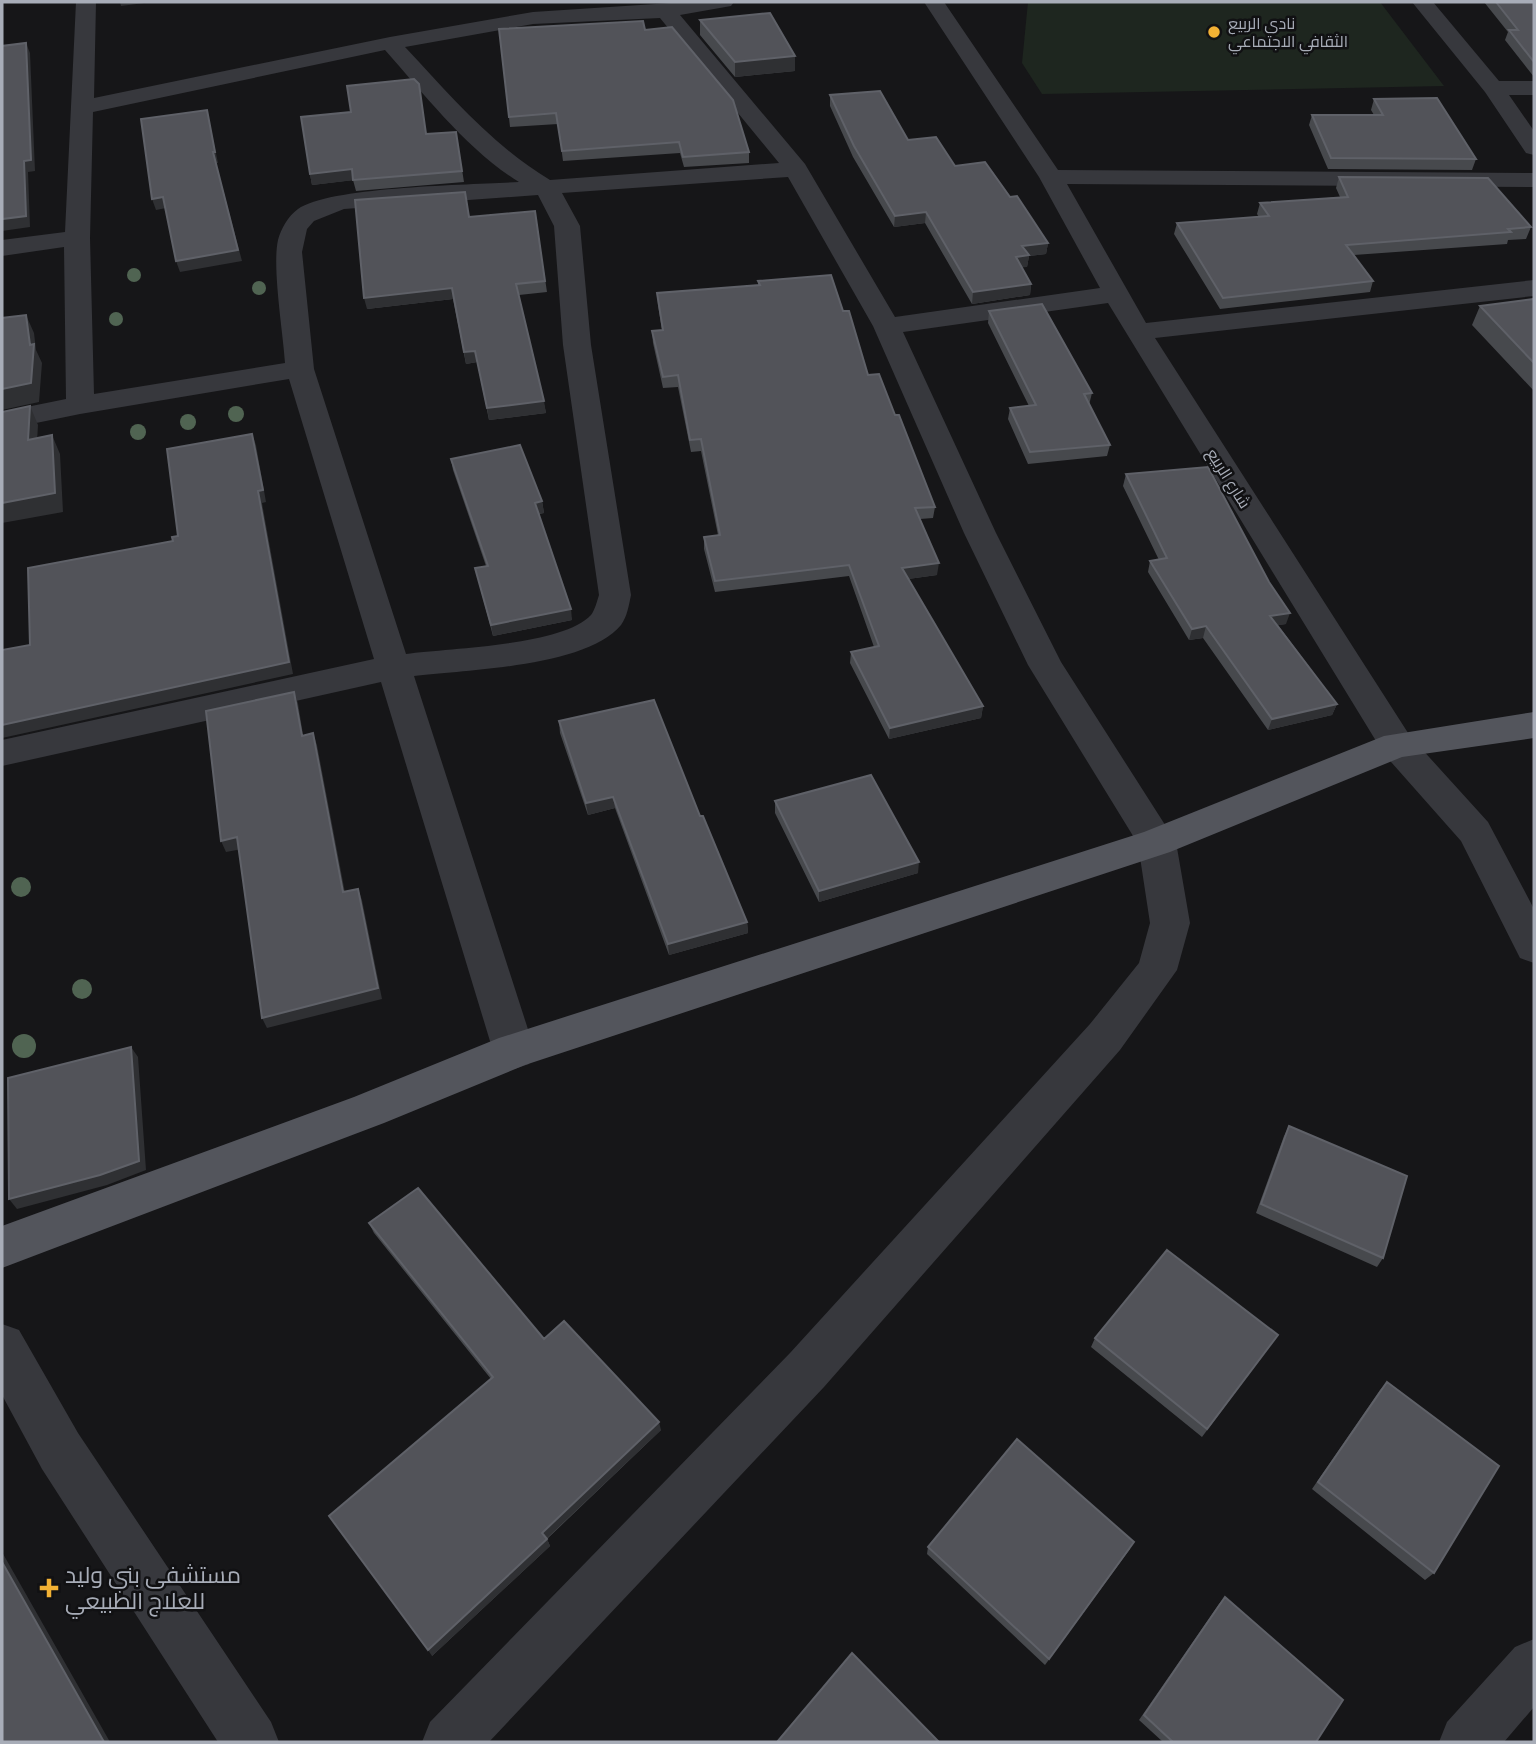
<svg xmlns="http://www.w3.org/2000/svg" width="1536" height="1744" font-family="Cabin,Cairo,sans-serif">
  <rect width="100%" height="100%" fill="#161618"/>
  <!-- green -->
  <path fill="#1e261f" d="M1028,2H1380L1444,86L1042,94L1022,63Z"/>
  <g fill="none" stroke-linecap="round" stroke-linejoin="round">
    <!-- minor -->
    <path fill="#37383d" fill-rule="evenodd" d="M76,2H96L94,98L390,37L533,12L686,2H734L731,6L680,15L805,164L895,317L1100,288L1039,177L924,2H944L1058,170L1534,173V187L1067,184L1146,323L1534,280V296L1155,338L1410,736L1488,822L1534,909V963L1520,958L1461,841L1384,754L1108,303L903,332L996,533L1061,662L1176,842L1190,923L1177,970L1120,1050L824,1387L489,1742H422L430,1722L790,1353L1090,1024L1139,963L1150,923L1138,844L1028,665L964,533L873,326L788,177L562,193L580,226L591,345L631,595C629,605 627,617 621,625C587,667 465,670 414,676L535,1051L529,1064L514,1069L499,1064L493,1051L381,682L2,766V740L374,659L289,379L80,414L2,430V412L66,399L64,247L2,256V240L65,232ZM660,18L779,163L550,180C493,146 450,95 405,47L533,24ZM385,50C426,96 467,150 519,182C473,185 331,186 298,209C288,216 281,229 278,240C272,267 283,332 285,363L94,394L90,238L93,112ZM538,195L554,226L563,345L599,595C597,601 595,610 591,615C562,646 450,648 406,654L314,369L302,252L307,229L314,221L344,209Z
      M1412,2H1433L1499,81H1534V95H1509L1534,131V155L1526,153L1485,92Z
      M2,1324L19,1330L78,1433L271,1722L279,1742H218L42,1469L2,1395Z
      M1534,1639V1707L1504,1742H1439L1447,1722L1515,1647Z"/>
    <!-- major -->
    <path fill="#53555c" fill-rule="evenodd" d="M1534,712V738L1402,757L1170,852L525,1065L384,1123L2,1268V1226L354,1097L499,1038L1144,832L1384,736Z"/>
  </g>
  <!-- trees -->
  <g fill="#506452">
    <circle cx="134" cy="275" r="7"/>
    <circle cx="259" cy="288" r="7"/>
    <circle cx="116" cy="319" r="7"/>
    <circle cx="236" cy="414" r="8"/>
    <circle cx="188" cy="422" r="8"/>
    <circle cx="138" cy="432" r="8"/>
    <circle cx="21" cy="887" r="10"/>
    <circle cx="82" cy="989" r="10"/>
    <circle cx="24" cy="1046" r="12"/>
  </g>
  <!-- wall -->
  <path fill="#47494d" d="M1484,2H1534V77L1505,40L1508,32Z
    M700,20L795,71L735,77L700,35Z
    M499,29L645,30L749,152V163L684,167L680,153L563,161L558,124L510,127Z
    M830,95L908,140L1010,197L1048,243L1046,254L1029,256L1027,267H1022L1031,284L1030,295L972,304L925,223L894,227L853,157L830,106Z
    M1374,99L1476,159L1472,170L1328,169L1309,125L1312,115H1374L1371,110Z
    M456,132L464,182L356,191L353,180L312,185L310,174L426,134Z
    M1339,177L1531,227L1526,239L1508,240L1507,244L1354,255L1373,281L1370,292L1220,309L1174,234L1177,223L1259,217L1257,214L1260,203L1340,197L1336,188Z
    M535,211L547,292L519,295L546,413L489,420L477,362L466,364L453,299L367,309L469,217Z
    M758,281L843,311L868,375L895,415L935,507L933,518L920,519L937,575L908,579L983,706L981,718L889,739L850,663L851,652L874,647L849,576L715,592L704,549V537L718,535L701,451L691,452L678,387L663,388L653,343L652,331L662,330L658,305L657,293L758,286Z
    M1534,299V391L1472,325L1480,306Z
    M989,311L1092,393L1089,405L1110,445L1107,456L1028,464L1008,419L1010,408L1029,406L988,323Z
    M451,459L542,501L544,513L539,514L572,620L493,636L475,568L486,566L453,470Z
    M1126,474L1286,624L1278,625L1337,704L1332,715L1268,730L1203,638L1189,640L1148,572L1150,561L1159,560L1123,486Z
    M559,721L700,816L747,922L748,933L669,955L615,808L588,815L560,733Z
    M775,801L918,873L819,902L775,813Z
    M1289,1126L1383,1258L1377,1267L1256,1213L1284,1136Z
    M369,1223L544,1339L661,1430L547,1539L550,1546L432,1656L491,1379L374,1233Z
    M1278,1335L1202,1437L1091,1347L1095,1338Z
    M1387,1382L1434,1573L1425,1580L1312,1489L1380,1390Z
    M928,1547L1130,1549L1045,1665L927,1554Z
    M1225,1597L1316,1742H1163L1139,1720L1219,1604Z"/>
  <!-- shaded-wall -->
  <path fill="#2f3033" d="M120,2H152L121,6Z
    M26,43L30,53L35,171L28,172L30,227L2,231V219L24,161Z
    M795,56V71L735,77V62Z
    M207,110L218,163H216L242,261L180,272L176,261L213,152Z
    M352,169L355,180L312,185L310,174Z
    M163,197L166,208L156,210L152,199Z
    M926,212L925,223L894,227L895,216Z
    M1048,243L1046,254L1029,256L1027,267L1015,268L1016,257L1022,246Z
    M1031,284L1030,295L972,304L973,292Z
    M452,288L453,299L367,309L364,298Z
    M26,315L34,333L36,350L42,363L39,402L2,410V389L30,345Z
    M475,351L477,362L466,364L464,352Z
    M544,401L546,413L489,420L487,408Z
    M30,406L38,425L36,459L28,440Z
    M252,434L256,445L266,502L262,503L293,674L2,738V725L258,491Z
    M52,435L60,454L63,512L2,523V503Z
    M542,501L544,513L537,514L535,503Z
    M939,563L937,575L901,580L902,568Z
    M571,609L572,620L493,636L491,625Z
    M1290,613L1286,624L1266,627L1270,616Z
    M1206,626L1203,638L1189,640L1192,629Z
    M294,692L298,703L305,747L302,736Z
    M1337,704L1332,715L1268,730L1272,719Z
    M983,706L981,718L889,739L890,728Z
    M313,733L317,745L347,903L343,892Z
    M613,797L615,808L588,815L586,803Z
    M237,837L242,849L226,852L221,841Z
    M919,862L918,873L819,902V891Z
    M358,889L362,900L382,999L267,1028L262,1018Z
    M747,922L748,933L669,955L668,944Z
    M131,1047L138,1057L146,1170L107,1185L17,1209L9,1199Z
    M659,1422L661,1430L545,1540L542,1533Z
    M547,1539L550,1546L432,1656L428,1650Z
    M2,1552L110,1742H104L2,1562Z"/>
  <!-- building -->
  <path fill="#525359" stroke="#5f6168" stroke-width="2" d="M1496,2H1534V62L1509,30H1518Z
    M770,13L795,56L735,62L700,20Z
    M643,21L645,30L672,27L733,100L749,152L683,157L679,142L562,151L556,113L509,117L499,29Z
    M26,43L31,160L24,161L26,216L2,219V46Z
    M414,79L419,84L426,134L456,132L462,171L353,180L352,169L310,174L301,117L351,112L347,86Z
    M880,91L908,140L936,137L955,166L985,162L1010,197L1017,196L1048,243L1022,246L1029,255L1016,257L1031,284L973,292L926,212L895,216L854,146L830,95Z
    M1437,98L1476,159L1331,158L1312,115H1383L1374,99Z
    M207,110L215,152H213L238,250L176,261L163,197L152,199L141,119Z
    M1339,177L1488,178L1531,227L1508,229L1511,232L1346,245L1373,281L1223,298L1177,223L1269,216L1260,203L1348,197Z
    M465,192L469,217L535,211L545,281L516,284L544,401L487,408L475,351L464,352L452,288L364,298L355,200Z
    M831,275L843,311H849L868,375L879,374L895,415H899L935,507L915,508L939,563L902,568L983,706L890,728L851,652L879,646L849,565L715,581L704,537L720,535L701,439L690,440L678,375L663,377L652,331L663,330L657,293L760,285L758,281Z
    M1534,299V363L1480,306Z
    M1042,304L1092,393L1084,394L1110,445L1030,452L1010,408L1036,405L989,311Z
    M26,315L30,345L34,344L31,383L2,389V318Z
    M30,406L28,440L52,435L55,493L2,503V412Z
    M252,434L263,490L258,491L289,662L2,725V650L30,645L28,568L173,541L172,537L178,536L167,449Z
    M520,445L542,501L535,503L571,609L491,625L475,568L488,566L451,459Z
    M1208,467L1269,582L1290,613L1270,616L1337,704L1272,719L1206,626L1192,629L1150,561L1167,558L1126,474Z
    M294,692L302,736L313,733L343,892L358,889L378,988L262,1018L237,837L221,841L206,711Z
    M654,700L700,816H703L747,922L668,944L613,797L586,803L559,721Z
    M871,775L919,862L819,891L775,801Z
    M131,1047L139,1161L100,1175L9,1199L8,1078Z
    M1289,1126L1407,1176L1383,1258L1261,1204Z
    M418,1188L544,1339L564,1321L659,1422L542,1533L547,1539L428,1650L329,1516L493,1377L369,1223Z
    M1167,1250L1278,1335L1207,1429L1095,1338Z
    M1387,1382L1499,1466L1434,1573L1318,1482Z
    M1017,1439L1134,1542L1049,1659L928,1547Z
    M2,1562L104,1742H2Z
    M1225,1597L1343,1700L1316,1742H1173L1144,1715Z
    M852,1653L939,1742H777Z"/>
  <!-- markers -->
  <g fill="#f2b134" stroke="#111113" stroke-width="2.5">
    <circle cx="1214" cy="32" r="7"/>
    <path d="M45.5 1577.5h7v7h7v7h-7v7h-7v-7h-7v-7h7z"/>
  </g>
  <g text-anchor="middle" stroke-width="5" stroke-linejoin="round" paint-order="stroke">
    <!-- far-poi labels -->
    <g font-size="16" fill="#a8adb8" stroke="#111113" text-anchor="start">
      <text x="1228" y="29">نادي الربيع<tspan x="1228" dy="18">الثقافي الاجتماعي</tspan></text>
    </g>
    <!-- far-street labels -->
    <g font-size="16" fill="#a8adb8" stroke="#111113">
      <text transform="translate(1229 478) rotate(58)" y="6">شارع الربيع</text>
    </g>
    <!-- near-poi labels -->
    <g font-size="23" fill="#a8adb8" stroke="#111113" text-anchor="start">
      <text x="65" y="1583">مستشفى بني وليد<tspan x="65" dy="26">للعلاج الطبيعي</tspan></text>
    </g>
  </g>
  <!-- border -->
  <rect width="1536" height="1744" fill="none" stroke="#a8adb8" stroke-width="7"/>
</svg>
